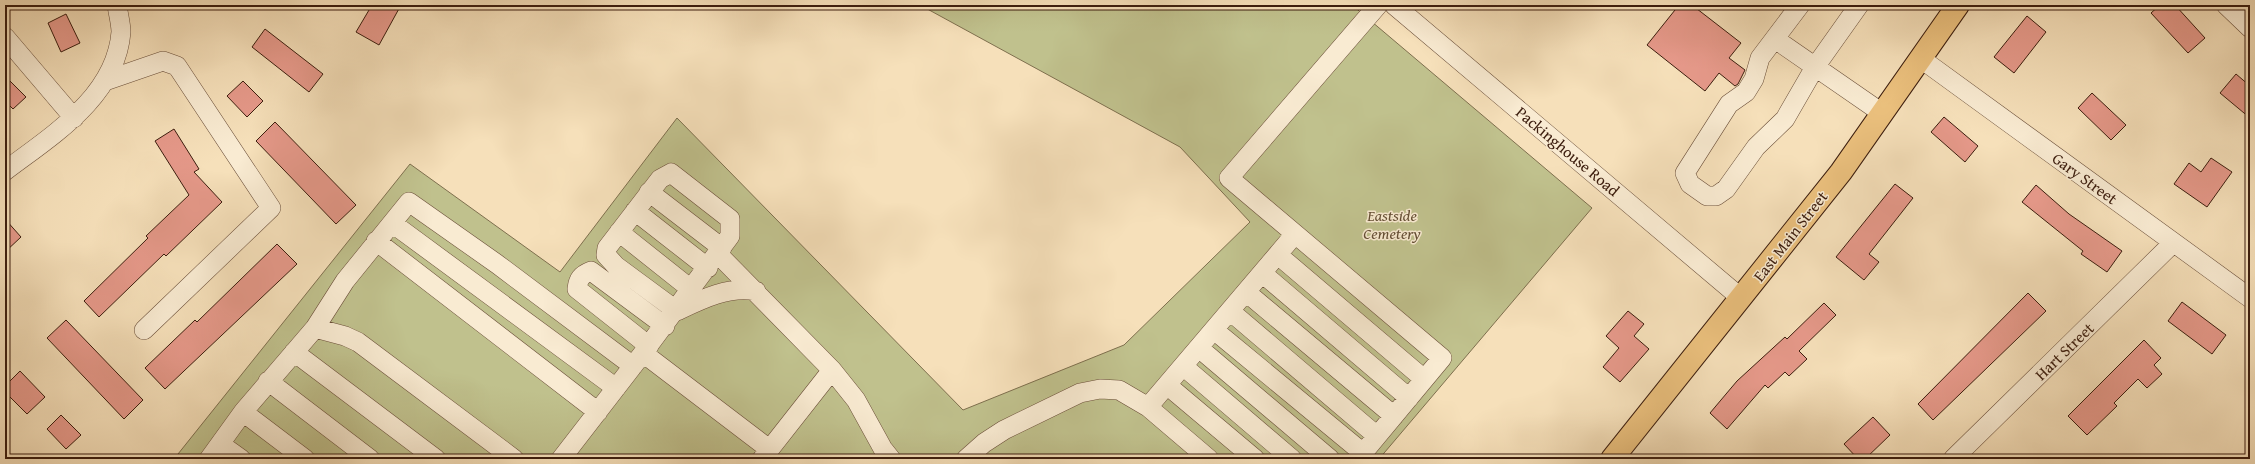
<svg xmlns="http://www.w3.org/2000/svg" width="2255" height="464" font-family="'Gentium Book Plus',serif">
  <rect width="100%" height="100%" fill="#f6e0ba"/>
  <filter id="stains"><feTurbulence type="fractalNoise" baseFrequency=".005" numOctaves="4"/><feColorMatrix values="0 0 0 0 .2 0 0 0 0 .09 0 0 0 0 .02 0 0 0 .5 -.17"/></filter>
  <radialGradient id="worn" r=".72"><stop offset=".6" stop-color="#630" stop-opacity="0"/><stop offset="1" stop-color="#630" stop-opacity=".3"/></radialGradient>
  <!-- green -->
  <path fill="#c0c18d" stroke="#7e6f4e" d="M920,5H1352L1592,208L1379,459H1149L1145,456L1144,459H174L410,164L560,272L677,118L963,410L1124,345L1250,222L1180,147Z"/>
  <!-- building -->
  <path fill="#e6998a" stroke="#3c1d0e" d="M372,5H401L379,45L356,32Z
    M1679,5H1692L1741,43L1729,58L1745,70L1738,84L1735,86L1719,73L1705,91L1647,45Z
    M2160,5H2175L2205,38L2188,53L2151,13Z
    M66,14L80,43L61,52L48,23Z
    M2027,16L2046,32L2014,73L1994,57Z
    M265,29L323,74L309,92L252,47Z
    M2236,74L2250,86V118L2220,93Z
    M5,76L26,97L13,109L5,101Z
    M243,81L263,101L247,117L227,96Z
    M2092,93L2126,125L2111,140L2078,108Z
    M1944,117L1978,146L1965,162L1931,132Z
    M275,122L356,205L336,224L256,141Z
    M174,129L199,169L194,172L222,202L166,256L164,254L99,317L84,301L148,238L146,236L189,195L155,141Z
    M2211,158L2232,172L2207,207L2174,184L2189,163L2201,172Z
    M1895,184L1913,198L1869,254L1879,262L1864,280L1836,257Z
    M2036,185L2069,214L2122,251L2107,272L2081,254L2083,251L2022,202Z
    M5,219L21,237L5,252Z
    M277,244L297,264L165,389L145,368L195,320L197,322Z
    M2028,293L2046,311L1933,420L1918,404Z
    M2182,302L2226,335L2212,354L2168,321Z
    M1824,303L1836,315L1799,351L1807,359L1789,376L1785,372L1768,388L1765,385L1727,429L1710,413L1737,381L1785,337L1787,339Z
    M1628,311L1644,324L1634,336L1649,349L1620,382L1603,367L1619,348L1606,336Z
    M66,320L143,400L124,419L47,338Z
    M2144,340L2161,358L2154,365L2162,374L2147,388L2138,379L2114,403L2117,406L2087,435L2068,416Z
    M20,371L45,397L27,414L5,392V386Z
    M61,415L81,435L66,449L47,429Z
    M1873,417L1890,435L1865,459H1858L1844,444Z"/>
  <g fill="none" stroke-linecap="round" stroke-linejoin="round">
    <defs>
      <path id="minor" d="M1394,5L1741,298
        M1800,5L1760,58L1754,79L1746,92L1729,104L1685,173L1690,184L1707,196H1716L1726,189L1756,147L1785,119L1815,67L1859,5
        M2226,5L2250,28
        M5,37L74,118
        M1775,39L1882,113
        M1920,58L2250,298
        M105,81L163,61L177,66L271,208L144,330
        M5,171C51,136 116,97 121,32C121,24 118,13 117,5
        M649,192L722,248
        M635,211L708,268
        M392,223L616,388
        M619,232L692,290
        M376,241L598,412
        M718,254L832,370L856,400L883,449L891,459
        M1278,255L1424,379
        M1262,273L1409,398
        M1246,292L1394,416
        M1230,311L1377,436
        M315,328L345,281L409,202L497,264L633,366
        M1214,330L1363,453
        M649,346L577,289C578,279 581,275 591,271L665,326
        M1199,348L1330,459
        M294,352L436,459
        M643,353L730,236V219L671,173L660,179L607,248L606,255L616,266L677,311C700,300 730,285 756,291
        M1183,366L1292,459
        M268,381L370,459
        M1167,385L1255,459
        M1148,407L1209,459
        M220,444L241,459
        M209,459L243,412
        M305,459L243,412L315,328L345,336L358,342L514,459
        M561,459L643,353L769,449
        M762,459L832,370
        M966,459L984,443L1004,430L1080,393L1100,389L1119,390L1148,407L1295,234
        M1358,459L1442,358L1229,178L1378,5
        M1953,459L2173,243"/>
      <path id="major" d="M1612,459L1841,172L1958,5"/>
    </defs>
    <!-- minor casing -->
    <use href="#minor" stroke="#6a4e39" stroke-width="20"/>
    <!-- major casing -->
    <use href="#major" stroke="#3c1d0e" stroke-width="24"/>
    <!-- minor -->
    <use href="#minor" stroke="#f9ebd2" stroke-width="19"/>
    <!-- major -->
    <use href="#major" stroke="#ebc07d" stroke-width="22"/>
  </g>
  <g text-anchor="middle" stroke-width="3" stroke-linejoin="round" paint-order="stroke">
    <!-- street labels -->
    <g font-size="16" fill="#3c1d0e" stroke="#f9ebd2">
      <text transform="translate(1568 151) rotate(40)" y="6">Packinghouse Road</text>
      <text transform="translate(2085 178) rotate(36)" y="6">Gary Street</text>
      <text transform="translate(1790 236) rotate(-52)" y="6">East Main Street</text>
      <text transform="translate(2064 351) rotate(-44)" y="6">Hart Street</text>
    </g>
    <!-- park labels -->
    <g font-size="16" font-style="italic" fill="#644e34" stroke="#f9ebd2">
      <text x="1392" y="221">Eastside<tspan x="1392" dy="18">Cemetery</tspan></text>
    </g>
  </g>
  <!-- margin -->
  <rect width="2255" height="464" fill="none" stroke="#f6e0ba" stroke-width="20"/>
  <rect x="6" y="6" width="2243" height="452" fill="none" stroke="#3c1d0e" stroke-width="2"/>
  <rect x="10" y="10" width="2235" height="444" fill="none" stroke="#3c1d0e"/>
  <rect width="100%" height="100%" filter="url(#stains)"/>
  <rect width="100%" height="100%" fill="url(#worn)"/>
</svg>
